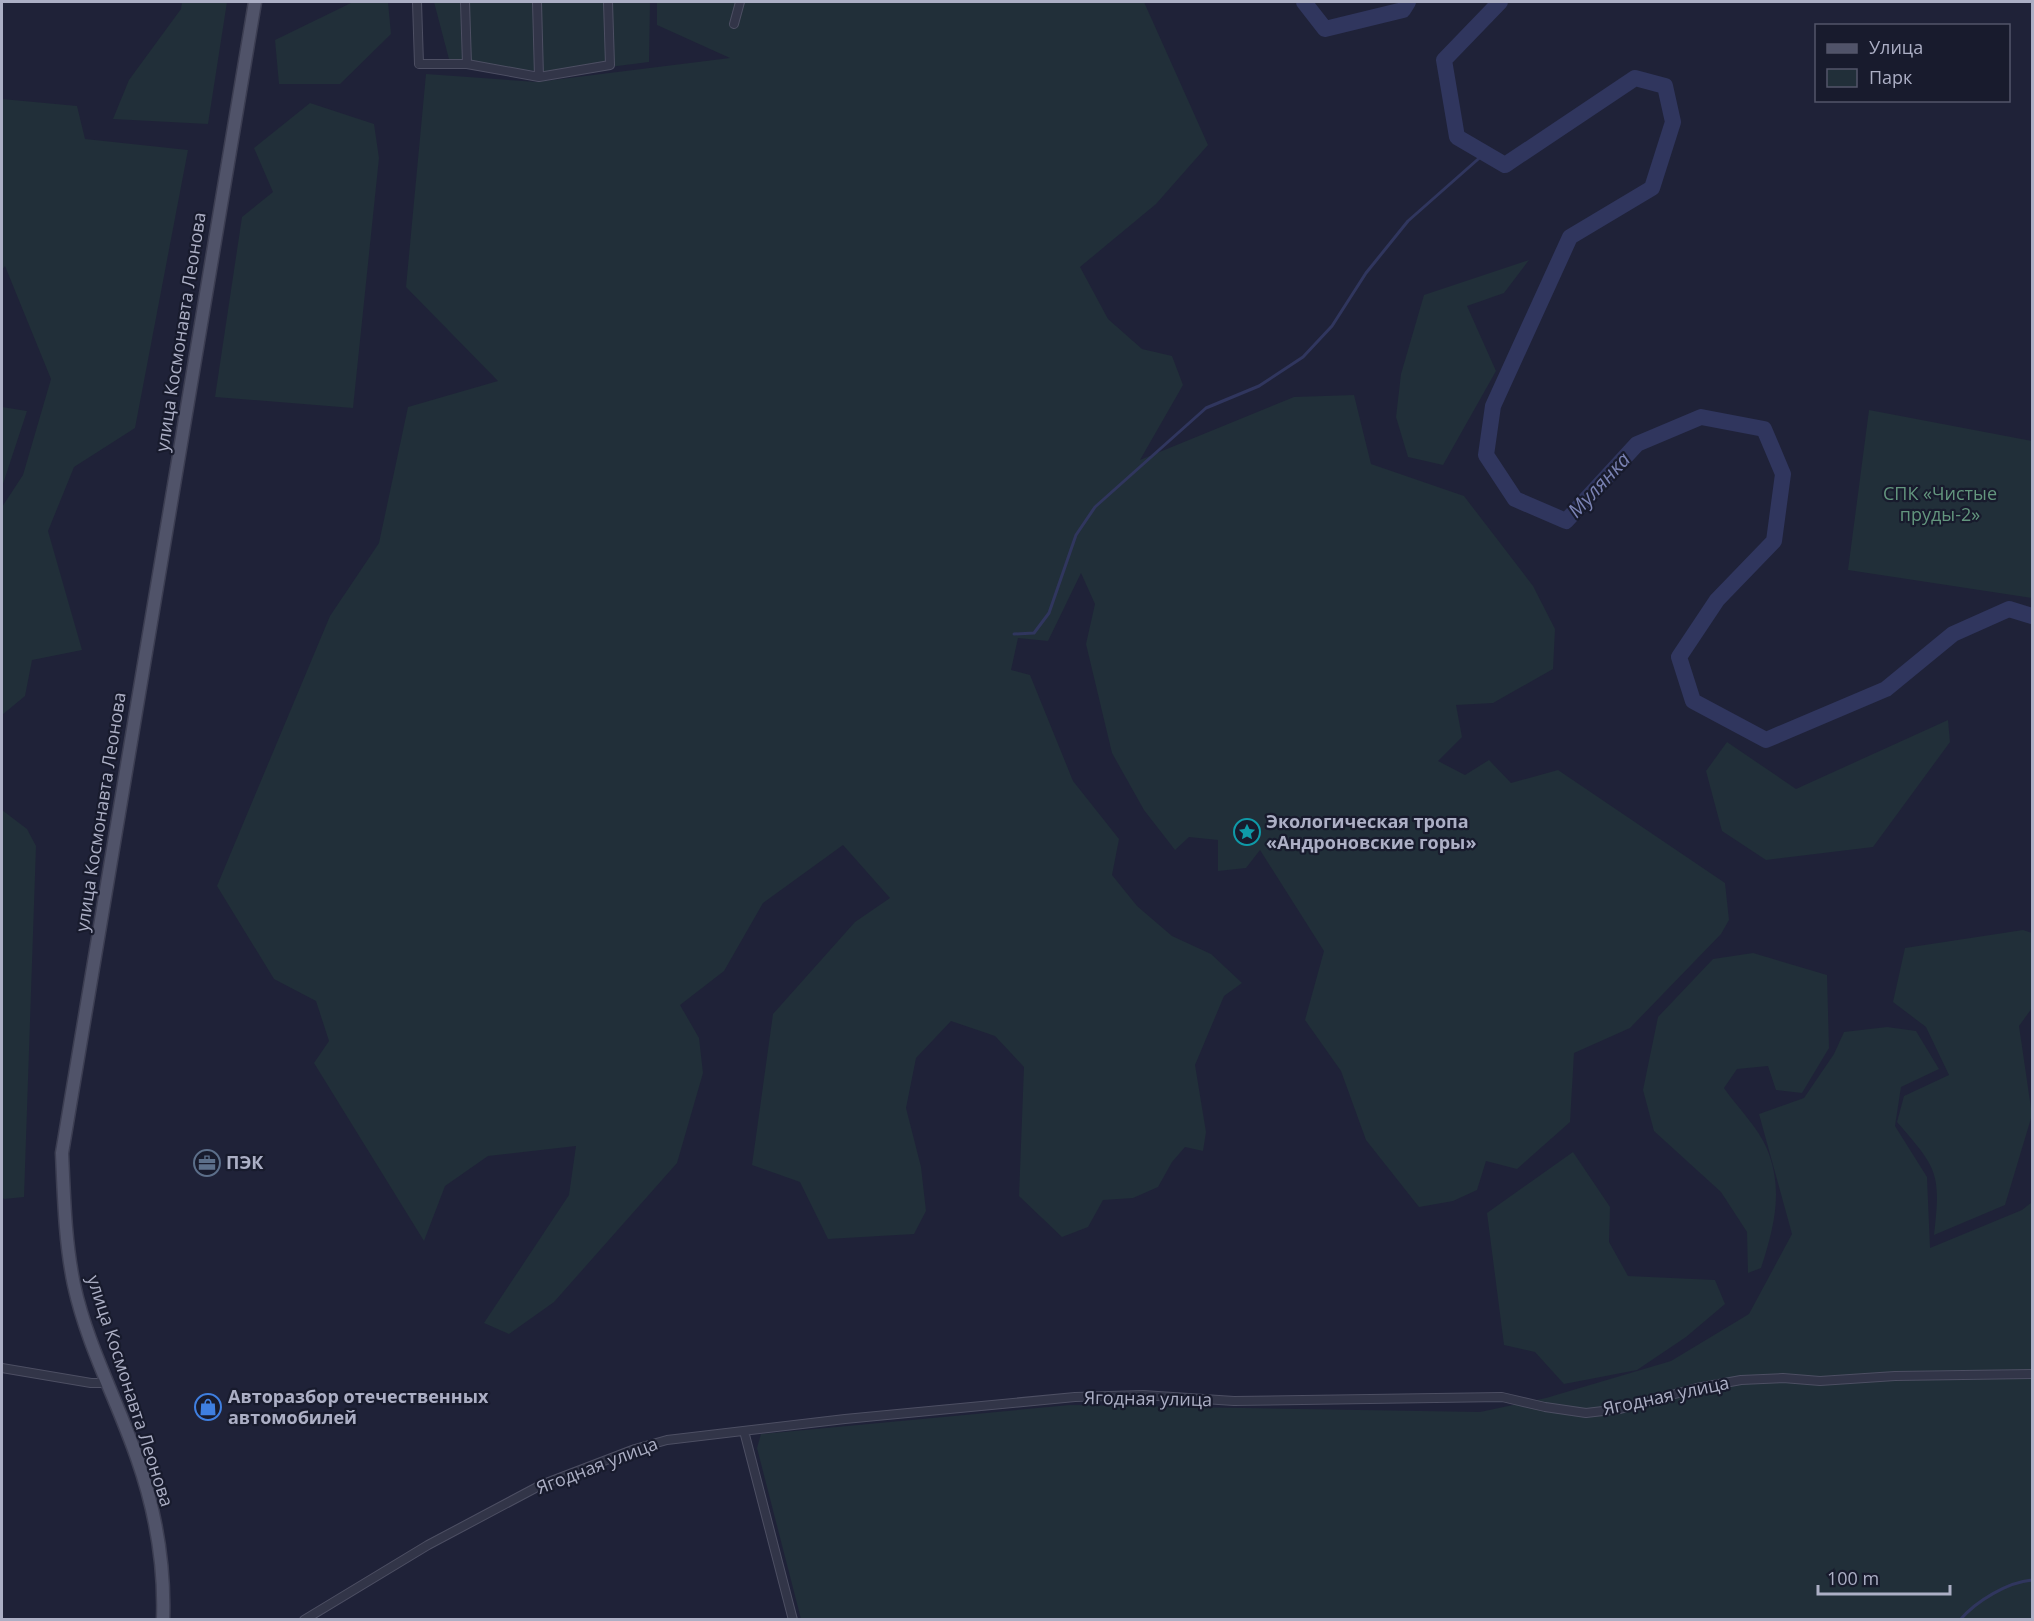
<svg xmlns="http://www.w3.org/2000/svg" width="2034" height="1621" font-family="'Open Sans',sans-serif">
  <rect width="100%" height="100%" fill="#1f2238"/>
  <!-- green -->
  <path fill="#212f39" d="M182,2H227L208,124L113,119L129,80L181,9Z
    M353,2H388L391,34L340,84H279L275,40Z
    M434,2H650L649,62L562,73L450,63Z
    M657,2H1144L1208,145L1156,204L1080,267L1108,319L1142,349L1172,356L1183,385L1140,460L1294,397L1354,395L1371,464L1464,496L1533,586L1555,629L1553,669L1493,703L1456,705L1462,737L1438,761L1465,775L1489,760L1511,783L1558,770L1725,883L1729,920L1721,934L1630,1028L1574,1053L1570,1122L1517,1169L1486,1161L1477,1190L1453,1201L1419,1207L1366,1140L1341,1071L1305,1020L1324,951L1260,850L1246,868L1218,871V840L1189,837L1175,850L1144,810L1112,753L1086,644L1095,604L1081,573L1048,641L1018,638L1011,670L1030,675L1073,781L1119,839L1112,875L1137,906L1172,936L1211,954L1242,983L1224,996L1195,1065L1206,1132L1203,1151L1185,1147L1172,1162L1158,1187L1133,1198L1103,1200L1088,1227L1062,1237L1019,1196L1024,1067L995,1036L951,1021L916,1058L906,1108L921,1167L926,1211L914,1234L828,1239L800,1182L752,1165L773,1014L855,922L890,898L843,845L763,903L724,971L680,1005L699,1038L703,1073L677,1163L554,1302L509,1334L484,1323L569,1195L576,1146L488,1156L445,1186L424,1241L314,1063L329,1041L316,1001L274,979L217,886L330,616L379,543L408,407L498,381L406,287L426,74L537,82L730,58L657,25Z
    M2,99L77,106L85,139L188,150L135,428L74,467L48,531L82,650L32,660L25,696L2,715V507L23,475L51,379L5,266L2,270Z
    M310,103L374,124L379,158L353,408L215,397L242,217L273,192L254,148Z
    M1529,260L1504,293L1467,306L1496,371L1443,465L1408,457L1396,417L1401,374L1424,295Z
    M2,407L27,411L2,487Z
    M1869,410L2032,441V598L1848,570Z
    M1948,720L1950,742L1873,847L1766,860L1722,831L1706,771L1727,742L1796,789Z
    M2,810L27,829L36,846L24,1197L4,1199L2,1197Z
    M2023,930L2032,933V1008L2019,1026L2032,1115L2005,1205L1934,1235C1941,1173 1938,1169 1897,1122L1904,1096L1949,1075L1926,1027L1893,1002L1905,948Z
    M1753,953L1827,975L1829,1048L1802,1093L1776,1090L1768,1066L1737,1069L1724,1088C1737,1107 1758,1127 1767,1149C1784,1190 1774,1228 1761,1268L1748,1273L1747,1232L1721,1192L1654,1131L1643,1090L1658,1017L1713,959Z
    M1887,1027L1916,1031L1939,1069L1901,1087L1895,1126L1927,1177L1930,1248L2022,1210L2032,1202V1619H801L757,1448L761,1434L1070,1405L1480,1412L1546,1398L1671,1361L1749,1314L1792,1234L1759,1114L1804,1098L1834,1054L1844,1032Z
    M1573,1152L1610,1207L1609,1242L1628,1276L1715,1280L1725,1304L1686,1337L1637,1370L1564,1384L1535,1352L1504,1345L1487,1213Z"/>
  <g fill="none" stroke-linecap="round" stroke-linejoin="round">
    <!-- stream -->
    <path stroke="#30365e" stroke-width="3" d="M1014,634L1034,633L1049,613L1076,535L1095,507L1206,408L1259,386L1303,357L1332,326L1366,273L1408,221L1485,153
      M1960,1620C1976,1601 2008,1582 2032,1580"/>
    <!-- river -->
    <path stroke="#30365e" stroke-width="16" d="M1304,2L1325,29L1403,10L1408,2
      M1500,2L1444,60L1457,137L1505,165L1635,78L1665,86L1673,122L1652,188L1570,237L1493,406L1486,455L1515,499L1566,521L1637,444L1701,417L1764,429L1783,474L1774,541L1717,600L1679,657L1693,701L1766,740L1886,689L1953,634L2009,609L2032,616"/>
    <defs>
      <path id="minor" d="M417,2L419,64H467
        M465,2L467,64L539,77L537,2
        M734,24L740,2
        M539,77L610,65L608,2
        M2,1368L91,1383H107
        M744,1431L793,1620
        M304,1620L428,1545L541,1485L635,1449L667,1440L845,1419L1075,1397L1143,1395L1234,1401L1502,1397L1545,1407L1586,1413L1620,1409L1697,1388L1741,1380L1783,1378L1820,1381L1895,1376L2032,1374"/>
      <path id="primary" d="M163,1620C165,1565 155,1509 137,1458C117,1400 87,1345 74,1285C65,1242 64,1198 62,1153L255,2"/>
    </defs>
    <!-- minor casing -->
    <use href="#minor" stroke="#4d4f63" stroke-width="10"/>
    <!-- primary casing -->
    <use href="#primary" stroke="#3c3e52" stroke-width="15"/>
    <!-- minor -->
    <use href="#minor" stroke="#323548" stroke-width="8"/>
    <!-- primary -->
    <use href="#primary" stroke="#505369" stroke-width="12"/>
  </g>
  <!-- icons -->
  <defs>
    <symbol id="sight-ring" viewBox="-11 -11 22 22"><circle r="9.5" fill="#181b2d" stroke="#0f9aa8" stroke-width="1.5"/><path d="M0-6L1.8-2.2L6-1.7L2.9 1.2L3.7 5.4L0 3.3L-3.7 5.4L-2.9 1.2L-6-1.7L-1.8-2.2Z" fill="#0f9aa8"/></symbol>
    <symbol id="office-ring" viewBox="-11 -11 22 22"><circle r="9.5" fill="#181b2d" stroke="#5c6f8a" stroke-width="1.5"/><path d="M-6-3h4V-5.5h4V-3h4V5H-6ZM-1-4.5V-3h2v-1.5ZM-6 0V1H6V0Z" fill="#5c6f8a"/></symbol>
    <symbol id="shop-ring" viewBox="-11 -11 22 22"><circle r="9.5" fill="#181b2d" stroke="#3f7fe0" stroke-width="1.5"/><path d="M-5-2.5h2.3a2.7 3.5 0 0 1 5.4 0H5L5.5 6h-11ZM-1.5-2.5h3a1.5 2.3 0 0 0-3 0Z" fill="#3f7fe0"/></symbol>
  </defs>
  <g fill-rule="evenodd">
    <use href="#sight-ring" x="1232" y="817" width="30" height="30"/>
    <use href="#office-ring" x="192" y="1148" width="30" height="30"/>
    <use href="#shop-ring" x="193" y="1392" width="30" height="30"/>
  </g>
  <g text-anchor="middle" stroke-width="4.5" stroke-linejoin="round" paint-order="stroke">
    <!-- street labels -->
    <g font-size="18" fill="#acafc5" stroke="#181b2d">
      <text transform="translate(181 332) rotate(-81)" y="6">улица Космонавта Леонова</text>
      <text transform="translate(101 812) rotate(-81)" y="6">улица Космонавта Леонова</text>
      <text transform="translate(130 1391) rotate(72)" y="6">улица Космонавта Леонова</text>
      <text transform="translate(1666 1396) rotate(-12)" y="6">Ягодная улица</text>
      <text transform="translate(1148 1399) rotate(1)" y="6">Ягодная улица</text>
      <text transform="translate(597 1466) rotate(-21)" y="6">Ягодная улица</text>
    </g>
    <!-- park labels -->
    <g font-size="18" fill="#63967e" stroke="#181b2d">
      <text x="1940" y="500">СПК «Чистые<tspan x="1940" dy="21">пруды-2»</tspan></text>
    </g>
    <!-- poi labels -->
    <g font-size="18" font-weight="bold" fill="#acafc5" stroke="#181b2d" text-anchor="start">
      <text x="1266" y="828">Экологическая тропа<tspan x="1266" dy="21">«Андроновские горы»</tspan></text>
      <text x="226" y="1169">ПЭК</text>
      <text x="228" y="1403">Авторазбор отечественных<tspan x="228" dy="21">автомобилей</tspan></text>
    </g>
    <!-- water labels -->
    <g font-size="20" font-style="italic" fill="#7a82b3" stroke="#181b2d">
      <text transform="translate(1599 485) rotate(-47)" y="7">Мулянка</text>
    </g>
  </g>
  <!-- border -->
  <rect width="2034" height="1621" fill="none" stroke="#acafc5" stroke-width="6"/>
  <!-- legend -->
  <rect x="1815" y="24" width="195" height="78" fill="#181b2d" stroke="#53566a" stroke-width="1.5"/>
  <rect x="1827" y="44" width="30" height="9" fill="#505369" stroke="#53566a" stroke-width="1.5"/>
  <text x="1869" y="54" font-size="18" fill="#acafc5">Улица</text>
  <rect x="1827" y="69" width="30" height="18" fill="#212f39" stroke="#53566a" stroke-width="1.5"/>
  <text x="1869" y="84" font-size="18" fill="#acafc5">Парк</text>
  <!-- scale -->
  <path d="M1818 1585v9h132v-9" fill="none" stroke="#acafc5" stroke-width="3"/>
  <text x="1827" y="1585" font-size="18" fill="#acafc5" stroke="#181b2d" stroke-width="4.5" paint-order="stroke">100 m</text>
</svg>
